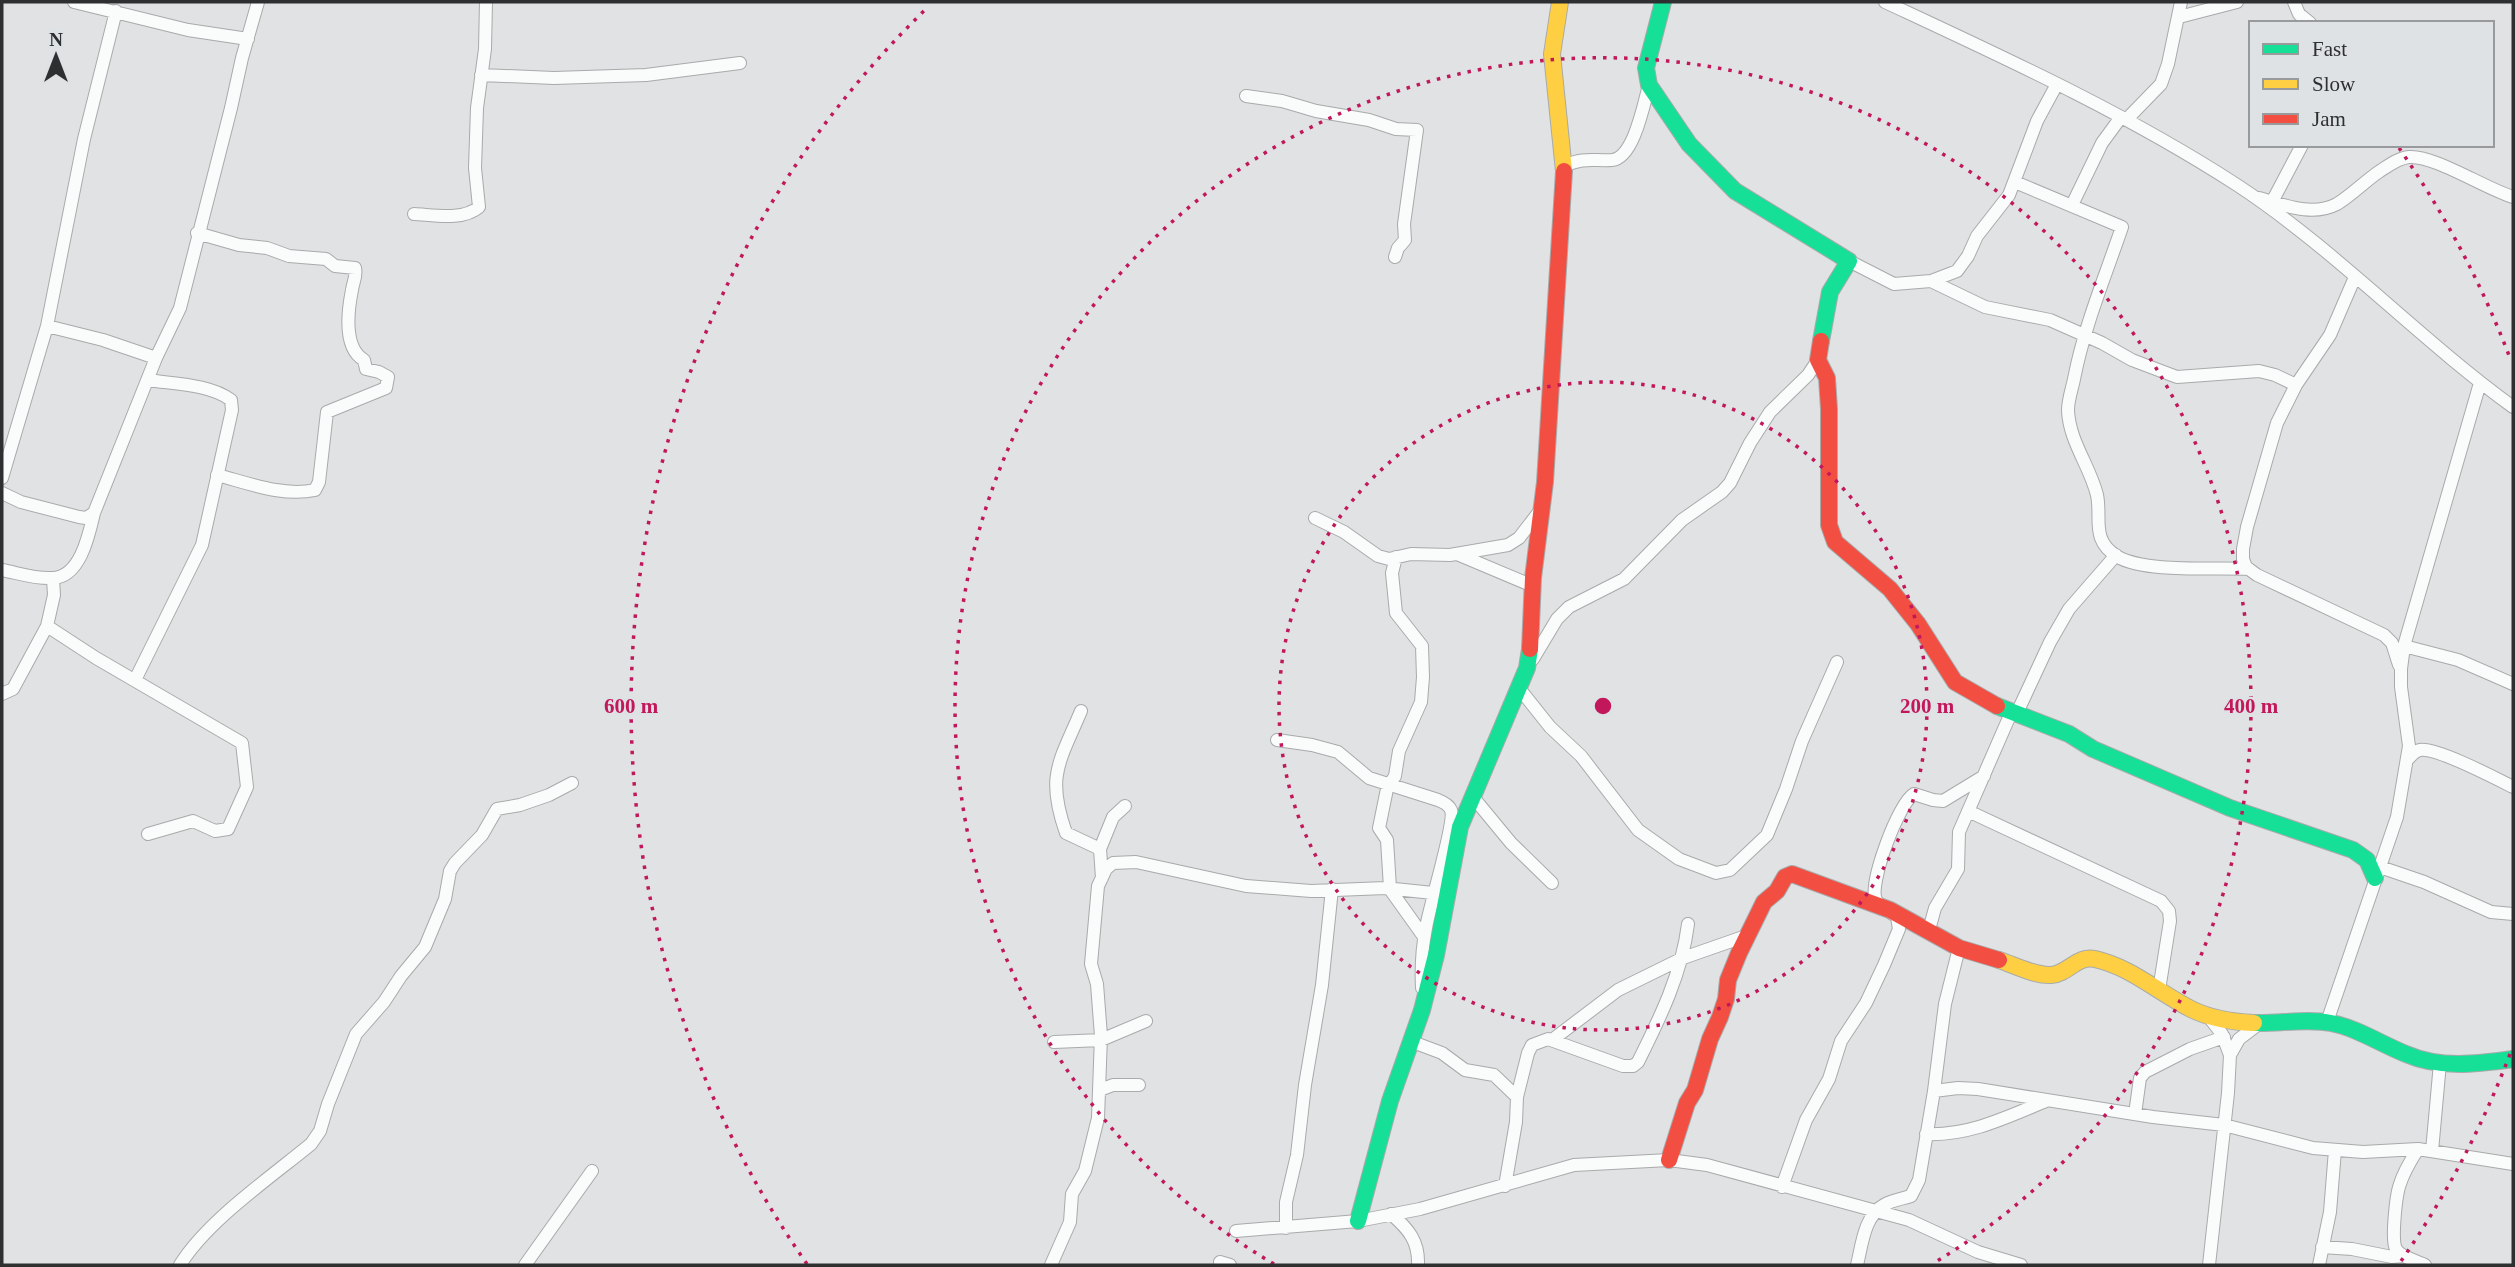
<svg xmlns="http://www.w3.org/2000/svg" width="2515" height="1267" font-family="'Times New Roman',serif">
  <rect width="100%" height="100%" fill="#e0e2e3"/>
  <g fill="none" stroke-linecap="round" stroke-linejoin="round">
    <defs>
      <path id="street" d="M74,2L188,30L248,39
        M1885,2C2005,58 2126,113 2237,185C2336,250 2418,338 2513,407
        M2294,2L2299,14L2310,23
        M2179,17L2237,2
        M481,75L554,78L646,75L740,63
        M1246,96L1282,101L1316,111L1369,120L1396,129L1417,130L1404,224L1405,240L1398,248L1395,257
        M2127,119L2161,84L2168,64L2181,2
        M1564,166C1585,157 1591,161 1612,160C1634,158 1644,103 1649,85
        M2015,182L2122,227C2105,277 2084,327 2074,379C2072,389 2068,400 2068,410C2069,441 2090,466 2097,495C2102,519 2090,540 2118,557C2147,573 2214,567 2249,569
        M2259,198C2284,205 2312,217 2337,204C2352,195 2365,181 2380,171C2388,166 2398,158 2409,157C2434,155 2486,189 2513,197
        M2272,202L2302,145
        M2072,205L2102,143L2121,117
        M414,214C434,215 463,221 479,207L475,168L477,108L485,49L486,2
        M197,233L239,245L267,248L289,256L326,259L335,266L355,268C357,276 353,282 352,290C348,310 343,348 364,360L366,369L379,372L388,377L386,388L327,412L319,482L315,490C283,497 248,483 217,475
        M1849,261L1894,284L1931,281L1957,271L1968,256L1977,236L2009,195L2037,121L2057,84
        M2355,277L2330,335L2296,385L2277,423L2247,527L2243,549V559L2246,567L2257,575L2384,635L2392,643L2399,665
        M1931,281L1985,307L2050,320L2102,343L2132,360L2177,377L2259,371L2275,375L2296,385
        M47,326L103,340L156,358
        M2,478L47,326L84,139L116,11
        M2,493L21,502L79,517L86,518L94,513L156,358L180,308L231,108L242,58L258,2
        M1315,518L1344,532L1378,556L1389,559L1411,554L1450,555L1508,545L1519,538L1539,512
        M1457,554L1533,586
        M2,570C18,573 35,579 52,578C80,578 89,535 94,513
        M47,626L96,658L242,743L247,787L228,829L215,831L193,821L148,834
        M2404,646L2458,660L2513,684
        M1533,659L1557,619L1569,607L1624,579L1682,520L1722,492L1730,483L1750,443L1770,412L1808,375L1818,360
        M135,680L202,545L232,410L231,400C210,384 173,384 148,380
        M1519,688L1550,727L1581,756L1638,830L1679,859L1716,873L1730,870L1767,835L1786,789L1802,741L1837,662
        M2,694L13,689L47,626L54,595L53,579
        M1081,711C1059,763 1046,776 1066,833L1100,849L1102,878
        M2016,715L2050,642L2069,609L2116,555
        M1277,740L1312,745L1338,752L1369,778L1438,800C1443,802 1449,805 1451,810C1456,822 1429,907 1426,928C1422,948 1421,968 1422,988
        M2407,760C2411,756 2414,751 2420,750C2436,747 2497,779 2513,787
        M1388,784L1379,828L1387,840L1390,888
        M1390,784L1395,776L1399,751L1421,702L1423,677L1422,646L1396,613L1392,573L1396,557
        M1473,797L1511,843L1552,883
        M1968,811L2161,901L2169,911L2170,921L2159,990
        M1100,849L1113,817L1125,806
        M2380,867L2424,882L2491,912L2513,914
        M1389,888L1424,937
        M1929,930L1935,908L1958,869L1959,832L2011,713
        M2208,1016L2222,1034L2230,1055L2228,1093L2209,1265
        M2327,1022L2397,817L2409,746L2401,687V669L2404,646L2480,383
        M1552,1040L1618,990L1683,958L1746,936
        M1410,1041L1442,1053L1465,1070L1494,1075L1517,1097
        M1054,1042L1101,1040L1146,1021
        M2230,1055L2239,1039L2260,1023
        M1100,1090L1113,1085H1139
        M1934,1091L1958,1088L1978,1089L2153,1117L2224,1125L2313,1148L2363,1152L2418,1149L2513,1164
        M2135,1114L2140,1078L2145,1072L2190,1049L2224,1037
        M1926,1134C1969,1136 2007,1117 2046,1101
        M2418,1149C2398,1180 2396,1191 2394,1227C2394,1233 2393,1243 2396,1249C2400,1257 2417,1261 2425,1265
        M2432,1151L2440,1063
        M1505,1186L1516,1122L1517,1097L1528,1053L1532,1045L1548,1039L1623,1066H1633L1638,1062C1660,1018 1682,973 1688,924
        M1782,1187L1806,1120L1829,1079L1841,1041L1866,1003L1884,965L1899,929L1897,917C1891,912 1880,907 1876,900C1868,884 1899,802 1914,794L1933,800L1943,801L1984,776
        M1391,1214C1409,1229 1419,1242 1418,1265
        M1286,1228V1202L1297,1155L1305,1085L1322,985L1332,889
        M1236,1231L1358,1221L1420,1209L1574,1165L1669,1160L1707,1165L1909,1220L1978,1252L2021,1265
        M2322,1247L2352,1249L2392,1257L2405,1256
        M1220,1262L1230,1265
        M180,1265C207,1221 271,1177 311,1144L320,1131L328,1104L356,1034L384,1002L401,976L425,947L445,899L450,871L455,863L482,835L497,809L520,805L549,795L572,783
        M525,1265L592,1171
        M1051,1265L1070,1222L1072,1194L1085,1171L1098,1118L1101,1036L1097,984L1091,964L1098,886L1106,869L1113,863L1136,862L1246,886L1311,891L1385,888L1433,893
        M1857,1265C1862,1245 1864,1216 1884,1205C1892,1200 1902,1199 1911,1196L1919,1180L1934,1091L1945,1004L1959,948
        M2319,1265L2330,1212L2335,1150"/>
      <path id="fast" d="M1663,2L1646,68L1649,85L1689,144L1735,191L1849,261L1830,292L1821,341
        M1997,706L2069,734L2093,749L2230,808L2353,850L2367,860L2375,878
        M2254,1023C2279,1024 2307,1018 2331,1023C2357,1028 2381,1044 2406,1054C2440,1069 2477,1064 2513,1059
        M1358,1221L1390,1101L1422,1010L1436,955L1460,827L1527,668L1530,649"/>
      <path id="slow" d="M1560,2L1552,54L1564,171
        M1999,960C2014,965 2035,976 2051,975C2068,974 2077,955 2095,959C2131,967 2159,993 2191,1009C2211,1019 2232,1022 2254,1023"/>
      <path id="jam" d="M1821,341L1818,360L1827,378L1829,409V525L1835,542L1890,589L1918,624L1955,682L1997,706
        M1530,649L1533,578L1545,482L1564,171
        M1669,1160L1687,1103L1695,1090L1710,1039L1720,1017L1726,999L1728,980L1739,953L1764,902L1777,891L1785,877L1792,874L1890,910L1959,948L1999,960"/>
    </defs>
    <!-- street casing -->
    <use href="#street" stroke="#a8aaab" stroke-width="14"/>
    <!-- fast casing -->
    <use href="#fast" stroke="#a8aaab" stroke-width="18"/>
    <!-- slow casing -->
    <use href="#slow" stroke="#a8aaab" stroke-width="18"/>
    <!-- jam casing -->
    <use href="#jam" stroke="#a8aaab" stroke-width="18"/>
    <!-- street -->
    <use href="#street" stroke="#fafbfb" stroke-width="12"/>
    <!-- fast -->
    <use href="#fast" stroke="#16e098" stroke-width="16"/>
    <!-- slow -->
    <use href="#slow" stroke="#ffcf43" stroke-width="16"/>
    <!-- jam -->
    <use href="#jam" stroke="#f24e42" stroke-width="16"/>
  </g>
  <!-- distance rings -->
  <g fill="none" stroke="#c2185b" stroke-width="3.5" stroke-dasharray="3.5 7">
    <circle cx="1603" cy="706" r="324"/>
    <path d="M1274 1264A648 648 0 1 1 1932 1264"/>
    <path d="M2510 1054A972 972 0 0 1 2399 1264M807 1264A972 972 0 0 1 928 7M2399 148A972 972 0 0 1 2510 358"/>
  </g>
  <circle cx="1603" cy="706" r="10" fill="#c2185b" stroke="#dfe2e4" stroke-width="3.5"/>
  <g font-size="21" text-anchor="middle" font-weight="bold" fill="#c2185b" stroke="#dfe2e4" stroke-width="5" stroke-linejoin="round" paint-order="stroke">
    <text x="1927" y="713">200 m</text>
    <text x="2251" y="713">400 m</text>
    <text x="631" y="713">600 m</text>
  </g>
  <!-- border -->
  <rect width="2515" height="1267" fill="none" stroke="#2e2f30" stroke-width="7"/>
  <!-- legend -->
  <rect x="2249" y="21" width="245" height="126" fill="#dfe2e4" stroke="#989a9c" stroke-width="2"/>
  <rect x="2263" y="44" width="35" height="10" fill="#16e098" stroke="#989a9c" stroke-width="2"/>
  <text x="2312" y="56" font-size="21" fill="#2e2f30">Fast</text>
  <rect x="2263" y="79" width="35" height="10" fill="#ffcf43" stroke="#989a9c" stroke-width="2"/>
  <text x="2312" y="91" font-size="21" fill="#2e2f30">Slow</text>
  <rect x="2263" y="114" width="35" height="10" fill="#f24e42" stroke="#989a9c" stroke-width="2"/>
  <text x="2312" y="126" font-size="21" fill="#2e2f30">Jam</text>
  <!-- north arrow -->
  <g transform="translate(56 56)" stroke="#dfe2e4" stroke-width="5" paint-order="stroke">
  <path d="M0-5L12 26L0 18L-12 26Z" fill="#2e2f30"/>
  <text y="-10" font-size="19" font-weight="bold" text-anchor="middle" fill="#2e2f30">N</text>
  </g>
</svg>
